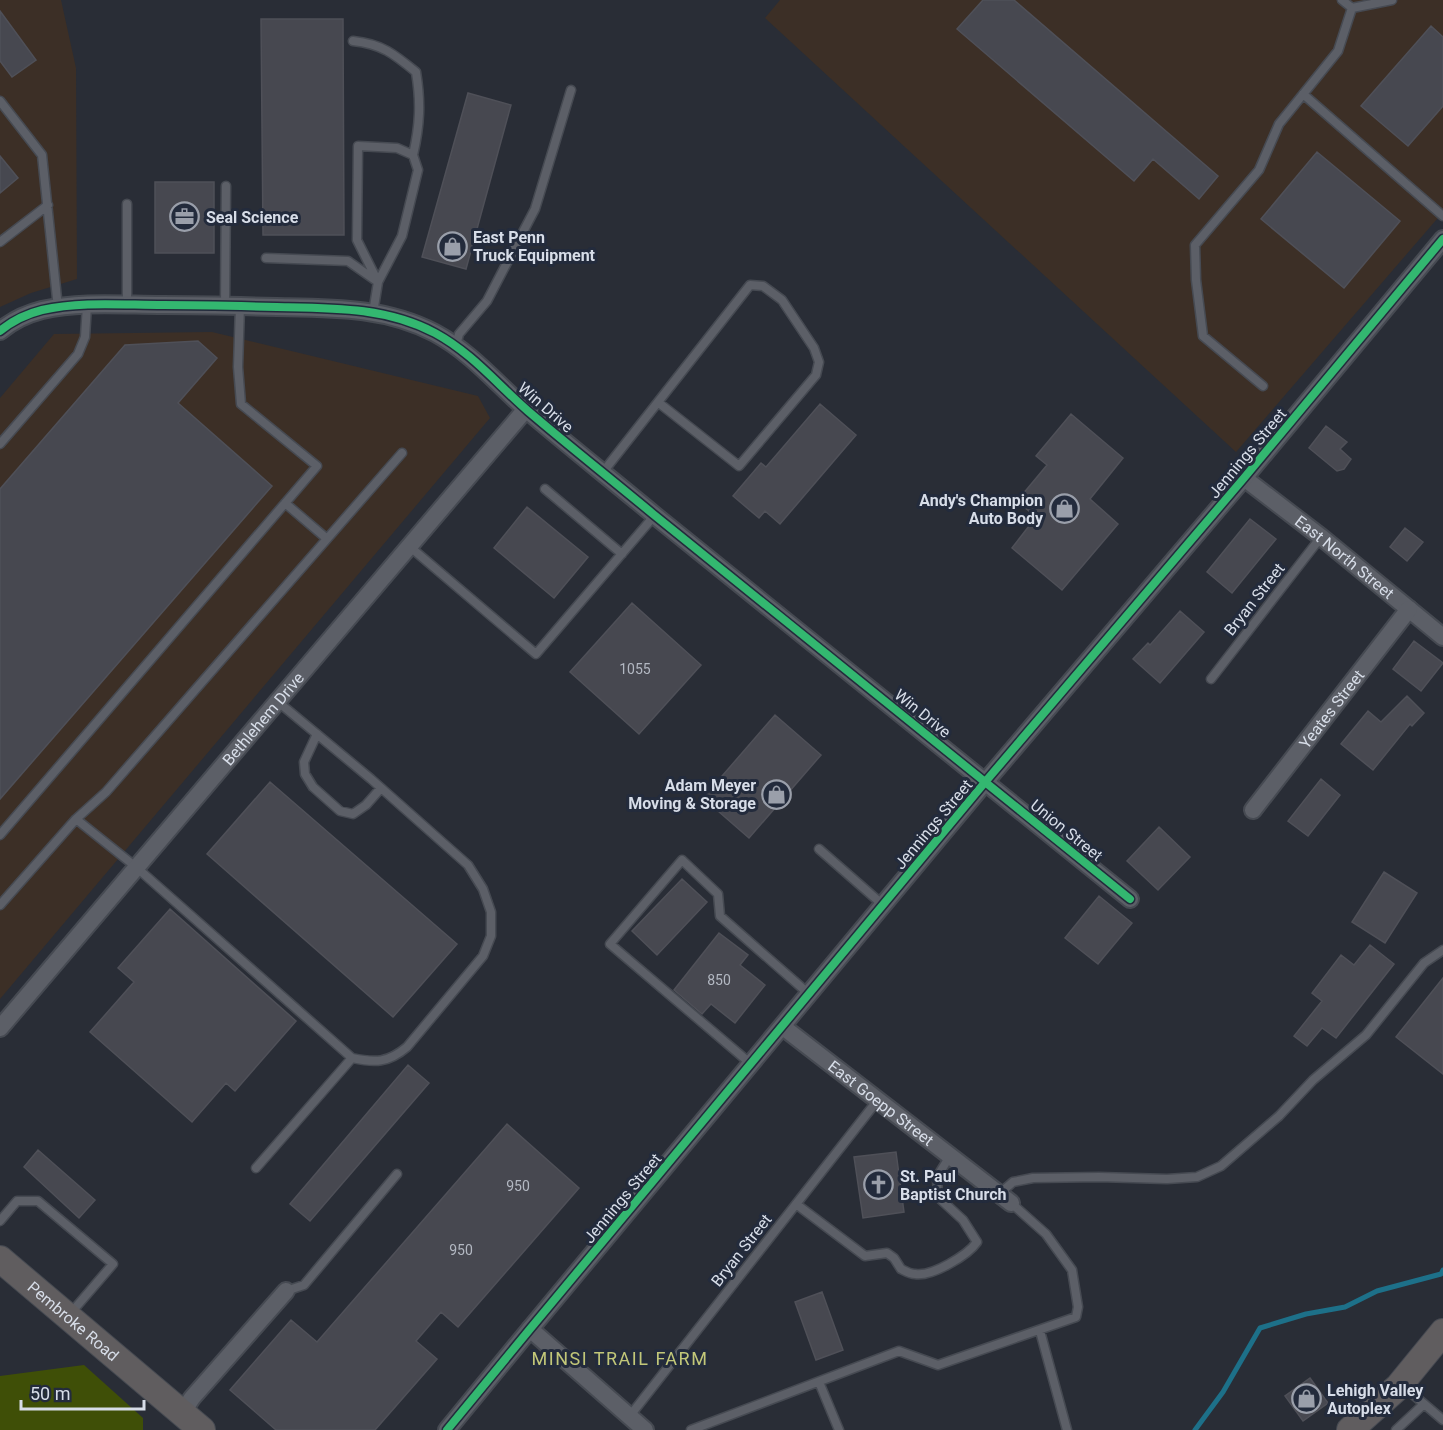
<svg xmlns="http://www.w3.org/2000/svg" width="1443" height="1430" font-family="Roboto,sans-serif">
  <rect width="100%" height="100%" fill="#292d36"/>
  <!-- industrial -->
  <path fill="#3c2f26" d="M0,0H61L76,68L77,279L31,293L0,307Z
    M780,0H1443V212L1236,452L765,18Z
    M212,332L478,396L490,418L0,999V398L54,334Z"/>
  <!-- green -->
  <path fill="#3f4f07" d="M84,1365L143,1418V1430H0V1376Z"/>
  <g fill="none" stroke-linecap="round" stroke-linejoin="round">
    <!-- stream -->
    <path stroke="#1d7089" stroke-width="5" d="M1195,1430L1223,1392L1260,1328L1306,1314L1345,1307L1377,1291L1441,1274L1443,1270"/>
  </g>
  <!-- building -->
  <path fill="#474850" stroke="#4f5058" stroke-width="1.5" d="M983,0H1014L1218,176L1199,199L1153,159L1134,181L957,29Z
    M0,11L36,60L12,77L0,61Z
    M261,19H343L344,235H263Z
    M1431,26L1443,37V106L1408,146L1361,106Z
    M468,93L511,105L466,269L422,257Z
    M1317,152L1400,221L1344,288L1261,219Z
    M0,156L18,178L0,193Z
    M155,182H214V253H155Z
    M198,341L217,358L178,403L272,486L0,799V489L125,345Z
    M820,404L856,435L780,524L765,511L759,518L733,496L761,463L766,467Z
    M1071,414L1123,458L1090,499L1118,524L1062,590L1012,548L1036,517L1017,501L1047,465L1036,456Z
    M1326,426L1347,442L1340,449L1351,459L1344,469L1337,471L1309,448Z
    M527,507L588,557L554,598L494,548Z
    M1250,519L1276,539L1232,593L1207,572Z
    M1405,528L1423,542L1407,561L1390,547Z
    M632,603L701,665L639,734L570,672Z
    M1180,611L1204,632L1160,683L1133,659L1148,643L1150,645Z
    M1414,641L1443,663L1421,691L1393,669Z
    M1407,696L1424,713L1412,726L1410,724L1373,770L1341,744L1368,711L1381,722Z
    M775,715L821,755L749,838L703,798Z
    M1321,779L1340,795L1308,836L1288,821Z
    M270,782L457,944L393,1017L207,854Z
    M1159,827L1190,857L1158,890L1127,861Z
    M1384,872L1417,893L1385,943L1352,922Z
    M682,879L707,902L657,955L632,931Z
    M1099,896L1132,923L1098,964L1065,938Z
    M170,909L296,1021L235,1091L226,1083L192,1122L90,1032L134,982L118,968Z
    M719,933L748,955L740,965L765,985L735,1023L711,1004L702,1014L674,990Z
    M1370,945L1394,964L1336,1038L1322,1028L1307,1046L1294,1036L1322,1001L1312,993L1341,955L1354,965Z
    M1443,978V1074L1396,1037Z
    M408,1065L429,1083L310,1221L290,1204Z
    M507,1124L579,1188L458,1327L441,1312L416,1341L437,1359L375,1430H276L230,1390L291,1320L317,1342Z
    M38,1150L95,1200L79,1218L24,1167Z
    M896,1152L904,1212L863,1218L854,1157Z
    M822,1292L843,1350L816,1360L795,1302Z
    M1310,1378L1328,1403L1303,1421L1285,1396Z"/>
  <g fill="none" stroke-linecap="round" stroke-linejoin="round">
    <defs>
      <path id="lane" d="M1342,0L1352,8
        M1352,8L1392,0
        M353,41C382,44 394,54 416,72C421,102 420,125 413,155
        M1303,94L1443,216
        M0,101L42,155L58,308
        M127,204V305
        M0,242L48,205
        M266,258L348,261L378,282L357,240L358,146L397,148L413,155L418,170L402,236L378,282L373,313
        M225,306L226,186
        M456,345L459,334L487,301L535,209L571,90
        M1263,386L1203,336L1196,280L1195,245L1259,170L1279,124L1338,51L1352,8
        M0,444L78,354L85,337L87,305
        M603,472L750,285L763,286L782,300L814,348L819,362L816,375L739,466L659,403
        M545,489L622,554
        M285,503L326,538
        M409,546L536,654L655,515
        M1211,679L1321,537
        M277,701L371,779L468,865L483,889L491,912V936L483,956L407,1047C388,1063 375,1063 352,1058
        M317,734L304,762L305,774L313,787L340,811L353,814L366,805L381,788
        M76,819L136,867L352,1058L256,1168
        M0,835L317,466L241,404L238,367L240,306
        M819,849L883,905
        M0,905L76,819L106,792L402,453
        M751,1064L610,944L682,860L718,894L720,916L809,994
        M999,1194L1013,1182L1033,1178L1099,1177L1167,1179L1197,1177L1221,1166L1279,1116L1313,1080L1366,1035L1424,963L1443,950
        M796,1204L865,1256L887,1253L894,1258L901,1269C905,1271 910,1274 915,1274C932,1277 968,1255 977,1242L963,1220L938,1197L937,1177L950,1156
        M0,1221L17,1201H38L113,1264L70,1314
        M286,1291L304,1285L397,1174
        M1040,1331L1067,1430
        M819,1382L839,1430
        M1403,1386L1443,1420
        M629,1417L877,1101
        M691,1430L899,1351L938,1365L1076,1317L1078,1307L1072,1270L1046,1234L1011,1203
        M1396,1430L1424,1404"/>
      <g id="street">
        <path d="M0,331C12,321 26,314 42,310C81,301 123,305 163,305C201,305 239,306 277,307C332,308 386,307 435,333C472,353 497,384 528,411C569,446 611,479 653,514C811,643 972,770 1130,899"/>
        <path id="s1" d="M1244,478L1321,537L1443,637"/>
        <path id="s2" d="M1253,810L1409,609"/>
        <path id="s3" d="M783,1027L1011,1203"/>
        <path id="s4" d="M0,1028L526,409"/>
        <path d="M530,1329L645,1430"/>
        <path d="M182,1413L192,1398L286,1291"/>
        <path d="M447,1430L530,1329L986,781L1244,478L1443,239"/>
      </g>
      <g id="primary">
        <path id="s5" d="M0,1259L202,1430"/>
        <path d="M1350,1430L1398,1387L1443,1332"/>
      </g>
    </defs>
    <!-- lane casing -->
    <use href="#lane" stroke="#464a52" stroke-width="11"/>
    <!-- street casing -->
    <use href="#street" stroke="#464a52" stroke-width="20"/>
    <!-- primary casing -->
    <use href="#primary" stroke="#464a52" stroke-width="28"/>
    <!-- lane -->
    <use href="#lane" stroke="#5c5f67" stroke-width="8"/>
    <!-- street -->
    <use href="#street" stroke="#5c5f67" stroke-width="16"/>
    <!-- primary -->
    <use href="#primary" stroke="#605d5f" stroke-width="26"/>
    <defs>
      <path id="cycleway" d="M0,331C12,321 26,314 42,310C81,301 123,305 163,305C201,305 239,306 277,307C332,308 386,307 435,333C472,353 497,384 528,411C569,446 611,479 653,514C811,643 972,770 1130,899
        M447,1430L530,1329L986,781L1244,478L1443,239"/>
    </defs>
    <!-- cycleway casing -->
    <use href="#cycleway" stroke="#232b3c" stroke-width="11"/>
    <!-- cycleway -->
    <use href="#cycleway" stroke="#33b770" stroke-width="8"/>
  </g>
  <!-- icons -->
  <defs>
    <symbol id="office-ring" viewBox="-11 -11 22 22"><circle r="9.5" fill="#232b3c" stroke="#9a9faa" stroke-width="1.5"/><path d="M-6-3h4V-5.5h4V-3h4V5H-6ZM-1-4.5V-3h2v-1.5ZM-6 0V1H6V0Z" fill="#9a9faa"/></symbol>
    <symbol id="shop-ring" viewBox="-11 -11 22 22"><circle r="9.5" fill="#232b3c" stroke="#9a9faa" stroke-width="1.5"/><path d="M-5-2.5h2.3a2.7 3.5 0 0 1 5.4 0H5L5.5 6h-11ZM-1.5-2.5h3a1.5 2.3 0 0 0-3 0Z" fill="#9a9faa"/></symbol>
    <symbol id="church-ring" viewBox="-11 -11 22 22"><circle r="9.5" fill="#232b3c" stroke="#9a9faa" stroke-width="1.5"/><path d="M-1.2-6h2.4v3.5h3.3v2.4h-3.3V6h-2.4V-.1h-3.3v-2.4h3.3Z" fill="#9a9faa"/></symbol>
  </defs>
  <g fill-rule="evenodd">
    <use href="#office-ring" x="168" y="200" width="33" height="33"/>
    <use href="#shop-ring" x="436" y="230" width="33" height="33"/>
    <use href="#shop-ring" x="1048" y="492" width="33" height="33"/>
    <use href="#shop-ring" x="760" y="778" width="33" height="33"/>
    <use href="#church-ring" x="862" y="1168" width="33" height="33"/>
    <use href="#shop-ring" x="1290" y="1382" width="33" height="33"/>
  </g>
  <g text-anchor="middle" stroke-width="6" stroke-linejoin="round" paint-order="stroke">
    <!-- number labels -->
    <g font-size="14" fill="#b3b8c2">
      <text x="635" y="674">1055</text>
      <text x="719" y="985">850</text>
      <text x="518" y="1191">950</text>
      <text x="461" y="1255">950</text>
    </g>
    <!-- poi labels -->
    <g font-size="16" font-weight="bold" fill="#d7dde8" stroke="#232b3c" text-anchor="start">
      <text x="206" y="223">Seal Science</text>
      <text x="473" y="243">East Penn<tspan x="473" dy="18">Truck Equipment</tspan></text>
      <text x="1043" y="506" text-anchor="end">Andy's Champion<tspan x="1043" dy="18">Auto Body</tspan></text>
      <text x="756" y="791" text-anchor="end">Adam Meyer<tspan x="756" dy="18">Moving &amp; Storage</tspan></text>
      <text x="900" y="1182">St. Paul<tspan x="900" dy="18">Baptist Church</tspan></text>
      <text x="1327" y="1396">Lehigh Valley<tspan x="1327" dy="18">Autoplex</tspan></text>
    </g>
    <!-- street labels -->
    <g font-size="16" fill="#d7dde8" stroke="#232b3c">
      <text transform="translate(546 407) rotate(41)" y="6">Win Drive</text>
      <text transform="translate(1247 453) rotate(-50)" y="6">Jennings Street</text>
      <text dy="6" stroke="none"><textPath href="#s1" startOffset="128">East North Street</textPath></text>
      <text transform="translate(1254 599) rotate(-52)" y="6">Bryan Street</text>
      <text dy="6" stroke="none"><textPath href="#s2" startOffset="128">Yeates Street</textPath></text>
      <text transform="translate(923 713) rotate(39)" y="6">Win Drive</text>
      <text dy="6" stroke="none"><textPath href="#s4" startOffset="406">Bethlehem Drive</textPath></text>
      <text transform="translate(933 824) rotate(-50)" y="6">Jennings Street</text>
      <text transform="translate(1067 830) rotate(39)" y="6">Union Street</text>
      <text dy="6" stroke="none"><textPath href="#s3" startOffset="124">East Goepp Street</textPath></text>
      <text transform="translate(622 1198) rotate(-50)" y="6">Jennings Street</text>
      <text transform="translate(741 1250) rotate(-52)" y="6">Bryan Street</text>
      <text dy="6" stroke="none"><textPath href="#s5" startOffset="96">Pembroke Road</textPath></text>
    </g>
    <!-- neighbourhood labels -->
    <g font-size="18" letter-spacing="1.5" fill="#c2c779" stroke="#232b3c">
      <text x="620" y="1365">MINSI TRAIL FARM</text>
    </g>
  </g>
  <!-- scale -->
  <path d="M21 1400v9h123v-9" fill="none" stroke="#d7dde8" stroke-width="3"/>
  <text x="30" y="1400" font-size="18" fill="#d7dde8" stroke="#232b3c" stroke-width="4.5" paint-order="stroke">50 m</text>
</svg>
